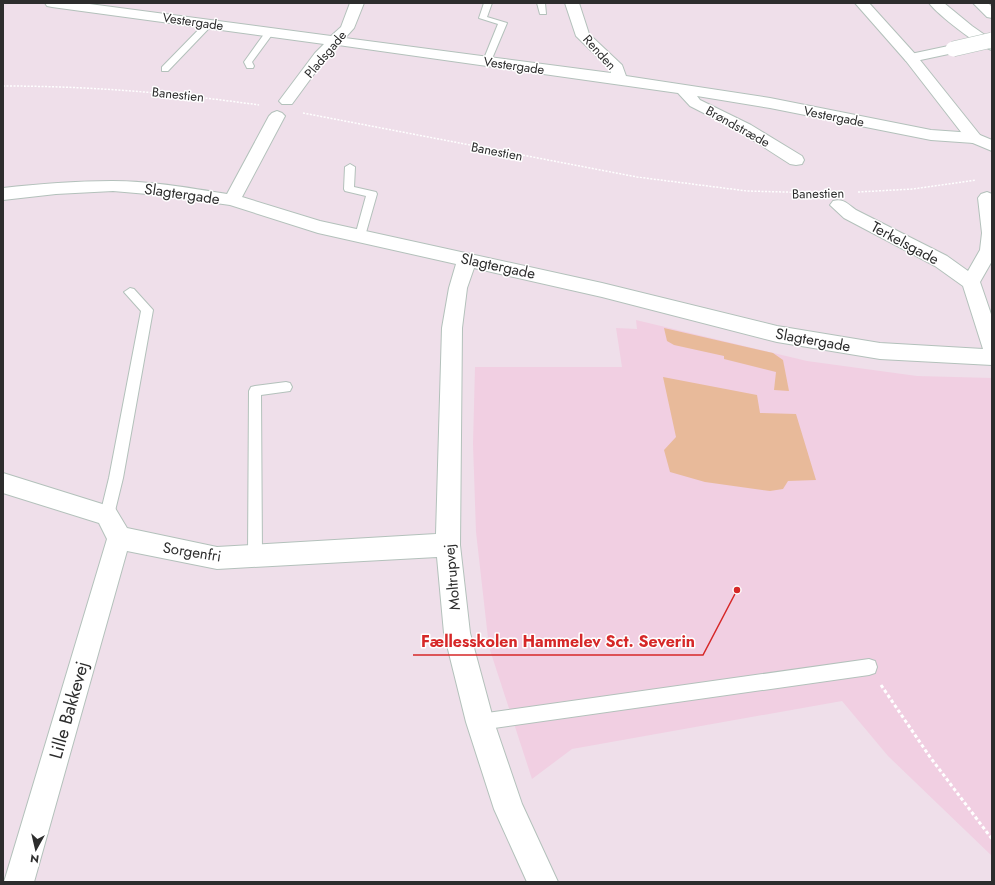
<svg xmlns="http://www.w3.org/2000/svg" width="995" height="885" font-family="Jost,sans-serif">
  <rect width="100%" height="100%" fill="#efdfea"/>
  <!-- education -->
  <path fill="#f1cfe2" d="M636,320L807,361L917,376L992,378V856L888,756L842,701L572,749L532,779L489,647L476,532L473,444L475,367H622L616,328L637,329Z"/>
  <!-- green -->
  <path fill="#e8ba9a" d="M664,328L773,353L783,360L789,391L774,390L776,372L724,359V356L674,345L667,341Z
    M663,377L757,395L760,413L796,414L816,480L788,481L783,489L770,491L705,482L670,472L664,450L676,437Z"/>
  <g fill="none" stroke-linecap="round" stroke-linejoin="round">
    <defs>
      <path id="lane" d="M484,3H492L487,17L507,23L491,61L487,64L483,61L498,24L479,18Z
        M537,3H545L546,14H540Z
        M206,22L213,24L168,71H162V67Z
        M267,30L274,32L252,62L254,66L253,68H247L244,62Z
        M350,164L355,167L354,187L376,192L377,194L365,236L360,240L355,236L366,196L345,191L344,189L345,167Z
        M130,288L134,289L153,310L123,478L114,515L112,519L107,521L102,519L100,515L109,478L141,311L124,292Z
        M286,382L290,383L292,387L290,391L261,395L262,556L260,561L255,563L250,561L248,556L249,391L251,387L255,386Z
        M869,659L875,661L877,667L875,673L869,675L480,730L474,728L472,722L474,716L480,714Z"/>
      <path id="street" d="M45,3H82L331,36L341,27L350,3H364L354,28L345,38L611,73L610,69L576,36L565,3H579L589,34L622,65L626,76L770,98L931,130L974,133L980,135L982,138L980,141L974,143L931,140L770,108L697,96L700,100L751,125L802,156L804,160L802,164L796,165L790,164L739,131L690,106L678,93L338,45L325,59L292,104H282L279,101L315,53L324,44L52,7L47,6Z
        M953,45L958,46L960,49L958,52L911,62L906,61L904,58L906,55Z
        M277,111L282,113L285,116L242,197L320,221L602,283L777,326L880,343L983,349L963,286L935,266L844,218L830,205L833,201C843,198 848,204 856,210L947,256L968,271L980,250L982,233L978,198L981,194L987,192L992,194V261L980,282L992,317V365L880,359L777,342L602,297L474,268L467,288L462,328L460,545L470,633L494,722L522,804L558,882H527L494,809L466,722L444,633L437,557L217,569L127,551L34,882H4L107,539L99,523L3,493V473L115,508L127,528L217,547L436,534L442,328L449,288L456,264L318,233L230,205L159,195L113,191L56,194L3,200V188C39,184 76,181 112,181C151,181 189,188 227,194L269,116L272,113Z"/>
      <path id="secondary" d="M855,3H869L916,55L980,135L992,140V151L968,141L906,61Z
        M929,3H944L972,26L992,40V50C979,47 937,14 929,3Z
        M973,3H988L992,7V18L987,17Z"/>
    </defs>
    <!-- lane casing -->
    <use href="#lane" stroke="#b3c1bb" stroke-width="2"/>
    <!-- street casing -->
    <use href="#street" stroke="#b3c1bb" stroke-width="2"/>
    <!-- secondary casing -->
    <use href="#secondary" stroke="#b3c1bb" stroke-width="2"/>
    <!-- path-far1 -->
    <path stroke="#fff" stroke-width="1.5" stroke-dasharray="2 1.5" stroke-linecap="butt" d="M3,86C89,86 174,93 259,105
      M303,113L637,177L747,191L821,193
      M858,192L913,189L976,180"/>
    <!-- path -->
    <path stroke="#fff" stroke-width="3" stroke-dasharray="3.5 2.5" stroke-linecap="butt" d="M881,685L930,757L992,839"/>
    <!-- lane -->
    <use href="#lane" fill="#fff" fill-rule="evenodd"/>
    <!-- street -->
    <use href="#street" fill="#fff" fill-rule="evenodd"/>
    <!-- secondary -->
    <use href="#secondary" fill="#fff" fill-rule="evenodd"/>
    <defs>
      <path id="street-bridge" d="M953,49L992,40"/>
    </defs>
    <!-- street-bridge casing -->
    <use href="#street-bridge" stroke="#b3c1bb" stroke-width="16" stroke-linecap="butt"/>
    <!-- street-bridge -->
    <use href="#street-bridge" stroke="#fff" stroke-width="15"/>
  </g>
  <g text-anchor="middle" stroke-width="3" stroke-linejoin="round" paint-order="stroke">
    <!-- far-street labels -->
    <g font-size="13" fill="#2d2d2d" stroke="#fff">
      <text transform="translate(193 21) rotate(8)" y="5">Vestergade</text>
      <text transform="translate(600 52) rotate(48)" y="5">Renden</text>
      <text transform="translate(325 54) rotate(-50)" y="5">Pladsgade</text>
      <text transform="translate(514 65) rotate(8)" y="5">Vestergade</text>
      <text transform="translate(178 94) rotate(6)" y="5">Banestien</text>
      <text transform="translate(834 116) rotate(11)" y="5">Vestergade</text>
      <text transform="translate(738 126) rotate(29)" y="5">Brøndstræde</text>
      <text transform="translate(497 151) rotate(11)" y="5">Banestien</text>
      <text transform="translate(818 193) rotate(-1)" y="5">Banestien</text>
    </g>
    <!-- street labels -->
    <g font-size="15" fill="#2d2d2d" stroke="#fff">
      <text transform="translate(182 194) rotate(8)" y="5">Slagtergade</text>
      <text transform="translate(905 243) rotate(28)" y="5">Terkelsgade</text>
      <text transform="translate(498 266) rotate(12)" y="5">Slagtergade</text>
      <text transform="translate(813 340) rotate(10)" y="5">Slagtergade</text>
      <text transform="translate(192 552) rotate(9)" y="5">Sorgenfri</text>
      <text transform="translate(452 577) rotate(-95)" y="5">Moltrupvej</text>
    </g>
    <!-- near-street labels -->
    <g font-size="18" fill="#2d2d2d" stroke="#fff">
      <text transform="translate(69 710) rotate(-74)" y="6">Lille Bakkevej</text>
    </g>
  </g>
  <!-- callouts -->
  <path fill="none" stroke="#d62828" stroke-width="1.5" d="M737 590L703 655H413"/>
  <circle fill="#d62828" stroke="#fff" stroke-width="1.5" cx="737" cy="590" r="4"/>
  <g font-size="16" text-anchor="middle" font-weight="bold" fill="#d62828" stroke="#fff" stroke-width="3" stroke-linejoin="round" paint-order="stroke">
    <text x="558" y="647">Fællesskolen Hammelev Sct. Severin</text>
  </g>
  <!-- border -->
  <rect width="995" height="885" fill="none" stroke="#2d2d2d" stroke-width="8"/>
  <!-- north arrow -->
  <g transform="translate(36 849) rotate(188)" stroke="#ffffff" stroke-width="3" paint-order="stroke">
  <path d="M0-3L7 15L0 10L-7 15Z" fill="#2d2d2d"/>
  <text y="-6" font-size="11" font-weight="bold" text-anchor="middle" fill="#2d2d2d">N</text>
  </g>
</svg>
